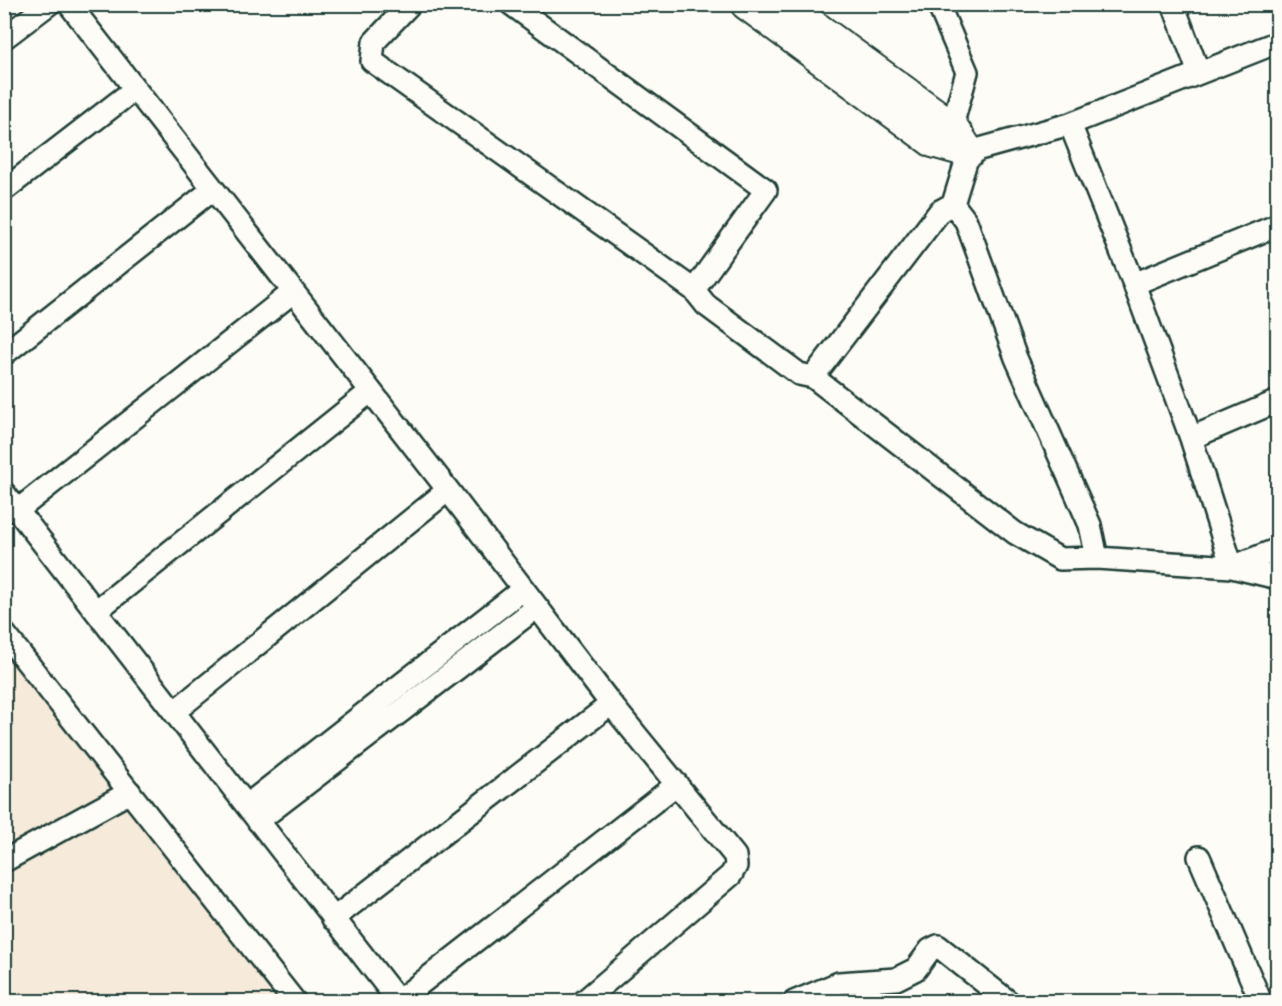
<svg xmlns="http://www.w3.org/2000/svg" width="1282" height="1006" font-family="Caveat,sans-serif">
  <rect width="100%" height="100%" fill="#fdfcf7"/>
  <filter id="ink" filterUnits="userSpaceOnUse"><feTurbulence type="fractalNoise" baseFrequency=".0167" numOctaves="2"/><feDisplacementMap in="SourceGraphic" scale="12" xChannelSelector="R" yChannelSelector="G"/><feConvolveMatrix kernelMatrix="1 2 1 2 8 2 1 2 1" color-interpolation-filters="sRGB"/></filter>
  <g filter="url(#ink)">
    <!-- built -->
    <path fill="#f6eada" d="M5,613L310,1001H5Z"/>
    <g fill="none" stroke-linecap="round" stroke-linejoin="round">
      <defs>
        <path id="street" d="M69,4L448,490L611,704L735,856L736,866L731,875L583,1002
          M410,4L374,42L372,61L694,290L706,305L799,374L813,377L1015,533L1060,559L1097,558L1232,567L1278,578
          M511,4L766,190L694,290
          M938,4L967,72L952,126
          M1173,4L1199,73
          M4,38L49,4
          M1070,124L1134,284L1278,225
          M4,190L135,89
          M953,204L966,221L1016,358L1090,525L1097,558
          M1134,284L1191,438L1278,401
          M4,354L213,189
          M813,377L940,211L953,204L969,152L1070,124L1278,42
          M1191,438L1232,567L1278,549
          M4,493L399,1002
          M18,510L293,292
          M96,611L371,391
          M4,633L295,1002
          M174,712L448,490
          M247,805L522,590
          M258,821L536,608
          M1199,857L1261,1002
          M4,861L130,792
          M333,919L611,704
          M398,1001L677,784
          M794,1002L839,983L896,979L916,969L930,950L938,946L1009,1002"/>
        <path id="secondary" d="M746,4L933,142L969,152
          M784,4L952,126L969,152"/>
      </defs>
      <!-- street casing -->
      <use href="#street" stroke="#1f3d34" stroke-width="26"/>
      <!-- secondary casing -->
      <use href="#secondary" stroke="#1f3d34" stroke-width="34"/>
      <!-- street -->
      <use href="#street" stroke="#fdfcf7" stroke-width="21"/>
      <!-- secondary -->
      <use href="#secondary" stroke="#fdfcf7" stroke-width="30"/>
    </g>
  </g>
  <!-- margin -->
  <rect width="1282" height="1006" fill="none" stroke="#fdfcf7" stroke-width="24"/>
  <rect x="12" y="12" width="1258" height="982" fill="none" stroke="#1f3d34" stroke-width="2" filter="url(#ink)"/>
</svg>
